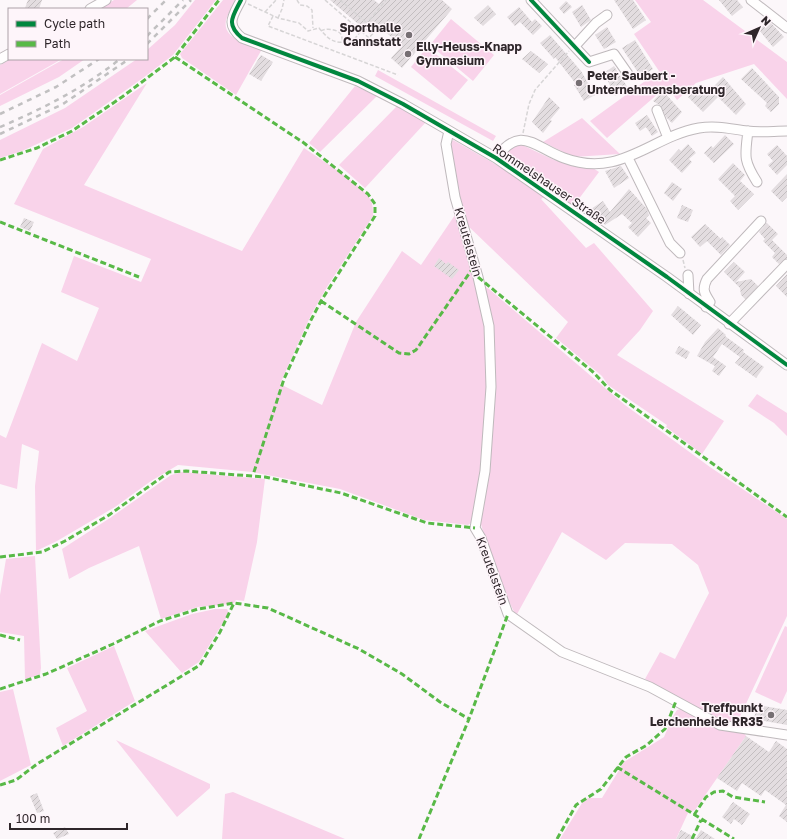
<svg xmlns="http://www.w3.org/2000/svg" width="787" height="839" font-family="'Golos Text',sans-serif">
  <defs>
    <pattern id="building-hatch" width="6" height="6" patternUnits="userSpaceOnUse"><rect width="6" height="6" fill="#e3dde0"/><path d="M-1 1l2-2M0 6l6-6M5 7l2-2" fill="none" stroke="#c3bec0"/></pattern>
  </defs>
  <rect width="100%" height="100%" fill="#fcf7fa"/>
  <!-- green -->
  <path fill="#f9d3ea" d="M114,0H137L126,9H99Z
    M195,0H216L173,55L143,78L72,128L22,151L0,158V140L65,108L137,59H147V50L175,25Z
    M223,0H236C233,6 228,13 226,20C222,40 249,44 262,49L236,95L182,58L180,54Z
    M635,0H703L787,62V99L754,64L696,83L677,100L667,86L607,138L590,121L659,71L634,34L651,22Z
    M451,19L494,55L473,81L430,45Z
    M427,47L468,80L451,100L411,67Z
    M11,59H62L0,94V65Z
    M64,59H85L59,77L0,106V95Z
    M378,70L496,136L493,141L375,76Z
    M147,83L84,185L242,251L304,148C320,159 362,185 371,200C373,206 373,210 373,216L327,287L311,315L280,384L322,405L356,322L402,251L421,265L457,212C469,252 481,292 486,333C493,391 484,463 475,520L468,525L424,520L340,489L252,472L178,465L151,481L115,507L57,541L36,551L35,486L39,451L22,444L17,489L0,484V435L6,438L42,343L77,361L99,308L61,292L74,256L141,282L151,259L14,204L43,149L83,127Z
    M355,86L377,96L320,152L309,143Z
    M397,106L426,122L365,188L339,165Z
    M582,118L620,154L573,157L543,142Z
    M453,140L502,168L544,197L541,199L586,248L594,243L653,311L640,330L617,355L724,421L702,454L666,427L667,425L608,385L602,376L556,338L568,322L465,223L449,144Z
    M518,143L554,160L593,168L599,172L572,208L506,160V153Z
    M484,286L489,289L625,405L710,467L787,519V616L737,723C713,722 668,692 645,679L660,652L675,659L709,593L698,565L672,544L625,543L606,560L562,532L516,616L497,576L479,518L487,479L495,395Z
    M757,394L787,413V436L774,423L748,406Z
    M182,472L265,479L257,542L244,601L236,600L234,603L230,604L198,607L161,619L139,546L89,568L69,579L62,549L110,518L171,475Z
    M35,556L41,668L40,674L25,680L24,636L0,632V595L6,559Z
    M215,609H227L229,613L199,662L182,673L145,631L192,614Z
    M785,626L787,627V691L781,704L755,692Z
    M114,646L135,701L63,746L56,728L87,711L67,668Z
    M13,689L31,765L0,781V692Z
    M681,709L744,733L746,736L695,810L688,813L676,839H560L582,803L588,798H602L624,762L664,737L672,718L677,710Z
    M116,740L210,784V788L177,817Z
    M233,792L345,839H222L225,794Z"/>
  <!-- building -->
  <path fill="url(#building-hatch)" d="M28,0H42L39,9L25,8Z
    M330,0H374L379,4L382,0H442L452,9L402,68L391,58L402,46L377,25L370,34Z
    M614,0H633L646,20L633,29Z
    M719,0H737L743,7L732,16Z
    M566,1L572,7L564,14L559,8Z
    M488,5L496,14L483,26L474,18Z
    M582,5L591,20L581,27L572,12Z
    M519,7L532,22L535,19L542,26L533,35L520,22L515,26L507,17Z
    M769,21L784,37L773,47L759,30Z
    M607,27L616,42L604,49L595,35Z
    M550,35L581,71L595,95L584,101L574,85L576,84L555,57L554,59L540,43Z
    M635,40L653,69L641,77L622,48Z
    M531,51L548,64L539,73L522,59Z
    M261,55L273,62L261,81L249,74Z
    M614,66L628,88L615,96L604,73Z
    M752,68L779,97V104L771,112L765,106L767,103L741,79Z
    M723,77L746,104L736,115L718,97L703,112L688,97L698,86L706,94Z
    M663,91L682,112L672,123L666,117L661,106L653,101Z
    M549,97L560,108L550,120L552,121L543,133L532,122Z
    M647,115L658,132L652,136L646,127L640,131L635,123Z
    M725,135L734,144L714,163L704,153L711,146L713,148Z
    M688,144L696,153L689,159L692,162L682,173L669,160L679,149L681,151Z
    M777,145L787,156V165L777,175L768,165L773,161L767,154Z
    M733,163L745,175L740,181L754,194L738,210L730,201L735,196L718,179Z
    M621,166L629,178L614,188L605,171Z
    M787,174V197L782,202L771,191Z
    M672,182L682,189L673,201L664,193Z
    M629,189L647,209L649,215L646,218L651,223L638,237L628,227L632,223L622,214L605,225L597,213L594,215L591,209L603,201L610,212Z
    M682,205L693,210L688,222L677,218Z
    M24,218L34,222L30,231L20,227Z
    M767,223L778,234L772,240L787,255V258L779,264L772,257L775,253L763,241L765,239L759,232Z
    M705,224L721,239L722,237L730,245L721,255L707,241L700,247L691,237Z
    M439,258L446,264L448,262L459,270L452,279L434,266Z
    M734,262L745,272L736,282L751,279L758,286L745,299L741,295L740,288L724,272Z
    M787,274V297L776,286Z
    M678,306L701,325L693,335L671,315Z
    M718,328L726,335L725,336L744,350L743,352L764,367L756,378L735,363L740,357L722,344L713,357L726,366L719,376L712,371L715,366L697,356L705,342Z
    M679,346L690,352L686,359L675,353Z
    M757,705L787,710V725L754,719Z
    M746,736L769,752L776,741L787,749V822L779,816L786,805L765,790L761,796L742,783L737,791L717,778Z
    M37,793L44,811L37,813L30,796Z
    M733,802L750,814L742,825L734,819L731,824L722,817Z
    M65,827L69,834L57,839L53,833Z
    M681,830L696,838L701,830L715,839H676Z"/>
  <g fill="none" stroke-linecap="round" stroke-linejoin="round">
    <defs>
      <path id="minor" d="M241,0C233,16 225,24 242,38L358,81L403,104L496,158L667,277L787,365
        M531,0L589,62L614,54L628,74
        M751,0L787,28
        M90,9L106,0
        M575,46L596,23L607,15
        M0,59L9,54
        M657,110L668,138
        M449,131L446,144L455,197L478,277L489,326L491,387L485,471L475,528L481,538L508,614L562,652L650,687L720,725L787,735
        M748,131C745,156 743,160 757,182
        M496,158C521,124 534,147 564,158C620,179 650,137 699,128C716,125 731,129 747,131C760,133 774,131 787,131
        M628,158L670,243L680,253
        M688,275L689,294
        M706,307L710,302C704,293 702,289 707,279L761,221
        M729,324L787,264"/>
    </defs>
    <!-- minor casing -->
    <use href="#minor" stroke="#bfb9bc" stroke-width="11"/>
    <!-- path -->
    <path stroke="#d7d5d6" stroke-width="1.5" stroke-dasharray="4 2" stroke-linecap="butt" d="M297,0L300,5L307,6L312,10L313,28
      M325,0L369,38L376,30L367,23L386,0
      M340,0L367,23
      M248,4L278,18L299,23L308,31L319,28C331,42 333,43 352,42L361,31
      M265,12L276,0
      M273,16L268,26L398,75
      M278,18L282,9L284,0
      M321,31C325,28 336,29 340,33C342,35 342,39 343,42
      M523,133L529,104L535,90L569,51
      M683,260L685,268"/>
    <!-- minor -->
    <use href="#minor" stroke="#fffefe" stroke-width="9"/>
    <!-- rail -->
    <path stroke="#c1c0c1" stroke-width="2.5" stroke-dasharray="5 5" stroke-linecap="butt" d="M147,19L166,0
      M147,36L183,0
      M147,44L191,0
      M0,114L56,87L99,59
      M0,127C42,109 84,88 120,59
      M0,134L63,104L129,59"/>
    <!-- quiet -->
    <path stroke="#58b947" stroke-width="3" stroke-dasharray="6 3" stroke-linecap="butt" d="M175,57L304,143L368,194L375,204V216L321,301L311,320L284,379L253,475
      M0,160L37,148L72,131L122,97L175,57L219,0
      M0,222L139,277
      M478,277L593,372L610,390L787,517
      M321,301L399,353L409,354L416,350L475,265
      M0,557L42,552L65,541L109,515L169,472L186,471L265,477L341,493L427,523L475,528
      M0,635L20,640
      M0,689L46,674L113,644L160,621L198,609L234,603L268,608L359,649L402,674L440,702L469,719
      M617,767L734,839
      M0,785L16,780L37,764L200,665L220,632L234,603
      M694,815L706,797L714,792L723,791L733,797L765,802
      M419,839L469,719L508,614
      M557,839L576,805L601,789L626,757L647,745L665,729L676,701
      M692,839L701,820"/>
    <defs>
      <path id="cycleway" d="M241,0C233,16 225,24 242,38L358,81L403,104L496,158L667,277L787,365
        M531,0L589,62"/>
    </defs>
    <!-- cycleway casing -->
    <use href="#cycleway" stroke="#fef5fa" stroke-width="6"/>
    <!-- cycleway -->
    <use href="#cycleway" stroke="#00873e" stroke-width="4"/>
  </g>
  <!-- markers -->
  <g fill="#766f73" stroke="#fef5fa" stroke-width="1.5">
    <circle cx="409" cy="35" r="4"/>
    <circle cx="408" cy="54" r="4"/>
    <circle cx="579" cy="83" r="4"/>
    <circle cx="771" cy="715" r="4"/>
  </g>
  <g text-anchor="middle" stroke-width="3" stroke-linejoin="round" paint-order="stroke">
    <!-- poi labels -->
    <g font-size="12" font-weight="bold" fill="#2e262a" stroke="#fef5fa" text-anchor="end">
      <text x="401" y="32">Sporthalle<tspan x="401" dy="14">Cannstatt</tspan></text>
      <text x="416" y="51" text-anchor="start">Elly-Heuss-Knapp<tspan x="416" dy="14">Gymnasium</tspan></text>
      <text x="587" y="80" text-anchor="start">Peter Saubert -<tspan x="587" dy="14">Unternehmensberatung</tspan></text>
      <text x="763" y="712">Treffpunkt<tspan x="763" dy="14">Lerchenheide RR35</tspan></text>
    </g>
    <!-- street labels -->
    <g font-size="12" fill="#2e262a" stroke="#fef5fa">
      <text transform="translate(549 184) rotate(34)" y="4">Rommelshauser Straße</text>
      <text transform="translate(468 242) rotate(74)" y="4">Kreutelstein</text>
      <text transform="translate(492 571) rotate(70)" y="4">Kreutelstein</text>
    </g>
  </g>
  <!-- legend -->
  <rect x="8" y="8" width="140" height="52" fill="#fef5fa" stroke="#aba2a7"/>
  <rect x="16" y="21" width="20" height="6" fill="#00873e" stroke="#aba2a7"/>
  <text x="44" y="28" font-size="12" fill="#2e262a">Cycle path</text>
  <rect x="16" y="41" width="20" height="6" fill="#58b947" stroke="#aba2a7"/>
  <text x="44" y="48" font-size="12" fill="#2e262a">Path</text>
  <!-- north arrow -->
  <g transform="translate(759 28) rotate(45)" stroke="#fef5fa" stroke-width="3" paint-order="stroke">
  <path d="M0-3L7 15L0 10L-7 15Z" fill="#2e262a"/>
  <text y="-6" font-size="11" font-weight="bold" text-anchor="middle" fill="#2e262a">N</text>
  </g>
  <!-- scale -->
  <path d="M10 823v6h117v-6" fill="none" stroke="#2e262a" stroke-width="2"/>
  <text x="16" y="823" font-size="12" fill="#2e262a" stroke="#fef5fa" stroke-width="3" paint-order="stroke">100 m</text>
</svg>
